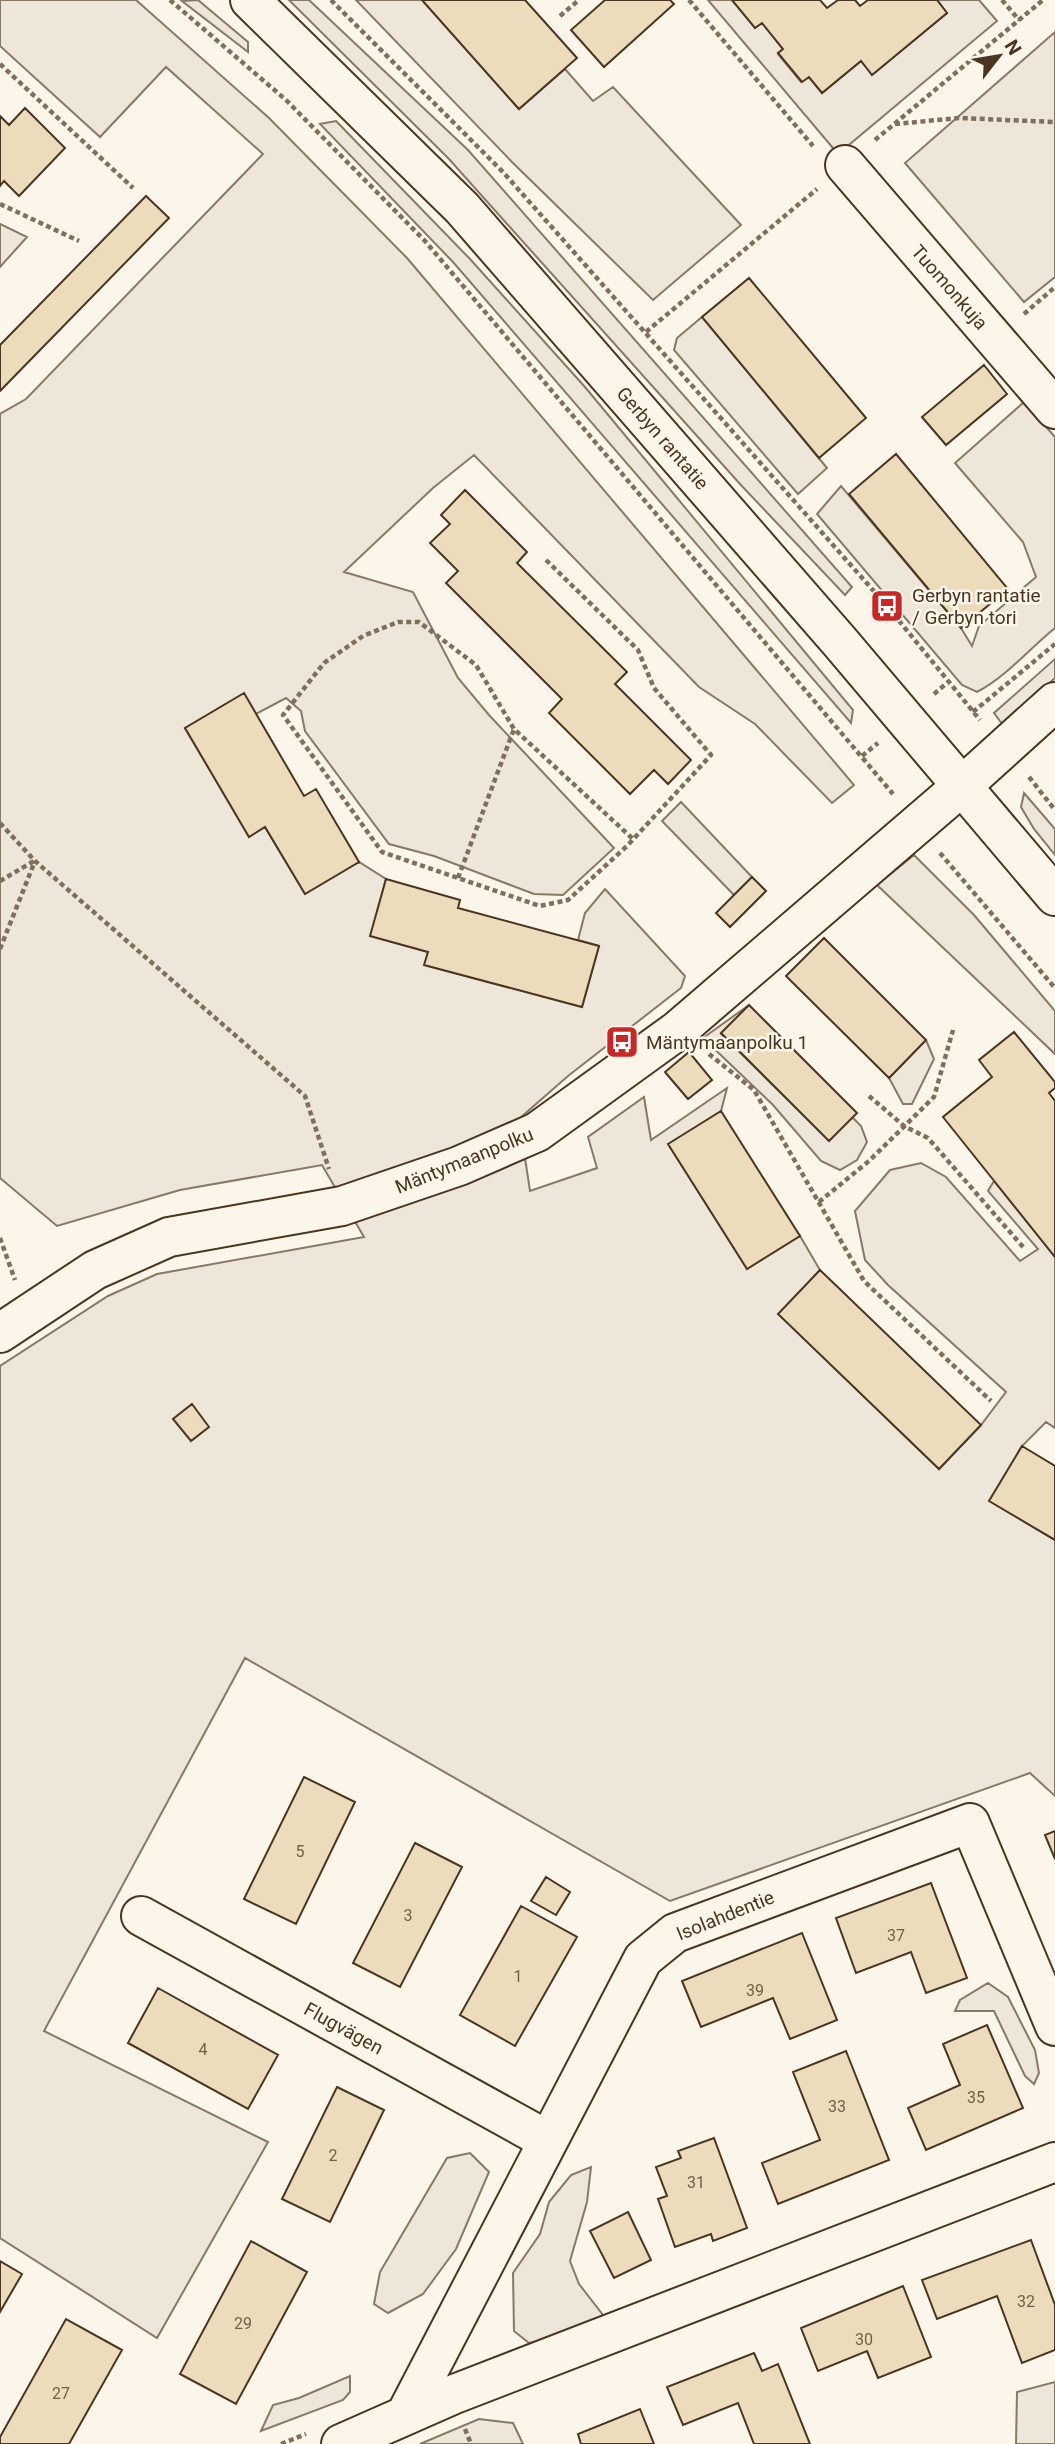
<svg xmlns="http://www.w3.org/2000/svg" width="1055" height="2444" font-family="Roboto,sans-serif">
  <rect width="100%" height="100%" fill="#fbf6e9"/>
  <!-- green -->
  <path fill="#ede6d9" stroke="#887966" stroke-width="2" d="M0,0H136L269,118L407,258L854,785L832,803L755,724L699,687L474,455L433,488L344,572L413,592L458,678L489,715L614,848L563,895L534,894L434,856L389,844L305,731L301,711L286,698L256,714L243,694L185,728L249,836L265,827L305,894L359,862L386,879L371,936L428,952L425,965L582,1007L599,946L578,940L585,913L605,889L685,976L681,988L568,1076L519,1119L530,1191L597,1168L588,1137L644,1097L651,1140L727,1088L721,1111L669,1145L747,1269L800,1236L820,1270L779,1314L939,1469L981,1425L1006,1392L888,1285L865,1260L855,1211L890,1170L921,1163L946,1177L1020,1261L1038,1249L988,1191L994,1181L1055,1257V1428L1046,1422L1022,1446L990,1501L1055,1540V1796L1030,1773L670,1901L245,1658L44,2031L268,2142L157,2338L0,2238V1366L108,1296L157,1274L364,1237L322,1165L180,1190L57,1226L0,1178V414L26,399L263,154L166,67L100,137L0,46Z
    M198,0L248,42V52L182,1Z
    M289,0H309L468,150L852,587L845,595L740,484L449,159Z
    M356,0H422L519,109L565,69L593,101L613,87L741,225L653,300L512,162Z
    M708,0H732L755,28L762,23L783,49L778,54L801,82L809,77L822,93L861,61L873,74L947,13L937,0H979L997,21L838,154Z
    M1055,32V277L1024,302L905,163Z
    M336,121L470,259L585,387L853,710L851,723L453,262L320,124Z
    M0,224L27,237L0,267Z
    M702,317L827,468L798,494L674,350L677,338Z
    M1024,402L1055,437V628C1028,650 1007,676 977,692L962,685L817,514L841,486L961,628L972,646L979,626L1036,577L1023,542L955,463Z
    M1055,659V678L1003,725L994,713Z
    M1024,793L1055,829V855L1034,829L1021,807Z
    M681,802L752,877L734,895L662,821Z
    M914,855L974,915L1055,1011V1054L877,885Z
    M749,1005L721,1034L829,1140L852,1117L861,1126L867,1142L857,1160L840,1170L821,1161L773,1105L703,1038Z
    M926,1040L934,1059L912,1104H903L889,1078Z
    M988,1983L1008,1997L1035,2050L1039,2073L1034,2084L1025,2076L994,2011H955L960,2000Z
    M470,2153L489,2172L456,2249L423,2294L388,2313L374,2304L380,2272L447,2158Z
    M591,2167L587,2202L570,2261L579,2284L603,2315L593,2329L529,2343L514,2331L513,2273L540,2234L549,2202L571,2175Z
    M350,2376V2392L343,2400L261,2431L273,2405L299,2398Z
    M1055,2382V2444H1016L1017,2392Z
    M479,2419L513,2423L523,2444H420Z"/>
  <!-- building -->
  <path fill="#ecdcbc" stroke="#4a3520" stroke-width="2" d="M422,0H525L577,58L519,109Z
    M605,0H670L674,4L604,67L571,30Z
    M732,0H820L827,8L838,0H855L860,6L868,0H937L947,13L872,75L861,61L822,93L809,77L802,82L778,53L783,49L762,23L755,28Z
    M25,108L65,148L19,196L4,181L0,186V116L9,125Z
    M146,196L169,218L0,391V345Z
    M749,278L866,418L819,458L702,317Z
    M984,365L1007,394L946,445L922,417Z
    M896,454L1008,589L961,628L849,494Z
    M465,490L527,552L517,563L627,672L615,684L691,760L668,784L654,770L630,794L549,713L562,699L446,583L458,571L430,543L450,524L441,515Z
    M244,693L304,796L316,789L359,862L305,894L265,827L249,837L185,728Z
    M752,877L766,891L730,927L716,913Z
    M386,879L460,900L458,908L599,946L582,1007L424,965L428,952L370,936Z
    M824,938L926,1040L889,1078L786,976Z
    M749,1005L857,1113L829,1141L721,1033Z
    M1014,1032L1055,1082V1088L1049,1093L1055,1101V1257L943,1117L992,1077L979,1060Z
    M689,1052L712,1080L688,1099L665,1072Z
    M721,1111L800,1236L747,1269L668,1144Z
    M820,1270L981,1425L939,1469L778,1314Z
    M192,1404L209,1427L191,1441L173,1419Z
    M1022,1446L1055,1466V1540L989,1501Z
    M304,1777L355,1802L296,1924L244,1899Z
    M1055,1831V1859L1045,1835Z
    M415,1843L462,1867L400,1987L353,1963Z
    M546,1877L570,1892L556,1915L531,1901Z
    M931,1883L967,1978L926,1993L911,1952L856,1973L836,1918Z
    M521,1906L577,1937L515,2046L460,2015Z
    M802,1933L837,2020L790,2039L773,1998L701,2027L682,1981Z
    M158,1988L278,2055L248,2109L128,2043Z
    M987,2025L1023,2108L926,2150L908,2108L960,2085L943,2044Z
    M846,2051L889,2160L778,2204L762,2163L820,2140L793,2072Z
    M337,2087L384,2110L330,2222L282,2199Z
    M714,2138L747,2228L713,2241L711,2234L675,2247L658,2199L667,2196L656,2167L681,2158L678,2151Z
    M628,2212L651,2260L614,2278L590,2231Z
    M1031,2240L1055,2305V2350L1022,2363L997,2296L937,2319L922,2280Z
    M251,2241L307,2272L236,2404L180,2374Z
    M0,2261L22,2274L0,2312Z
    M903,2286L931,2357L878,2378L867,2351L818,2371L801,2328Z
    M66,2319L122,2350L69,2444H0V2437Z
    M754,2353L762,2371L778,2364L810,2444H754L738,2403L683,2425L667,2387Z
    M640,2409L654,2444H581L578,2434Z"/>
  <g fill="none" stroke-linecap="round" stroke-linejoin="round">
    <defs>
      <path id="minor" d="M845,165L1055,409
        M0,1333L95,1270L169,1237L342,1206L459,1166L537,1132L678,1030L962,786L1055,702
        M141,1916L547,2140
        M406,2414L643,1959L675,1933L970,1823L1055,2026
        M341,2444L452,2395L1055,2162"/>
      <path id="major" d="M250,0L462,208L840,642L1055,896"/>
    </defs>
    <!-- minor casing -->
    <use href="#minor" stroke="#4a3520" stroke-width="42"/>
    <!-- major casing -->
    <use href="#major" stroke="#4a3520" stroke-width="42"/>
    <!-- path -->
    <path stroke="#7f6f5c" stroke-width="4.5" stroke-dasharray="5 3.5" stroke-linecap="butt" d="M170,0L286,100L425,241L893,794
      M331,0L503,172L887,606L980,720
      M689,0L813,146
      M1002,0L1019,20
      M560,16L579,0
      M0,64L133,188
      M895,124L959,118L1055,122
      M875,140L1043,0
      M0,204L79,241
      M1024,314L1055,287
      M646,332L817,189
      M546,560L638,650L654,688L711,755L627,846L568,900L540,906L382,852L283,715L324,663L363,636L398,622H419L476,665L514,729L633,839
      M934,694L948,682
      M973,712L1055,644
      M862,756L878,743
      M1029,777L1055,810
      M0,823L35,861L305,1096L329,1169
      M940,853L1055,988
      M458,878L514,729
      M0,881L34,861
      M0,949L35,861
      M709,1054L754,1090L864,1281L991,1401
      M869,1096L904,1126L928,1138L1024,1248
      M819,1202L869,1161L934,1097L953,1030
      M0,1238L15,1280
      M465,2429L471,2444
      M281,2444L306,2434"/>
    <!-- minor -->
    <use href="#minor" stroke="#fbf6e9" stroke-width="38"/>
    <!-- major -->
    <use href="#major" stroke="#fbf6e9" stroke-width="38"/>
  </g>
  <!-- icons -->
  <defs>
    <symbol id="bus-square" viewBox="-11 -11 22 22"><rect x="-9" y="-9" width="18" height="18" rx="4" fill="#c62828" stroke="#fbf6e9"/><path d="M-5-6H5V4H4V6H2V4H-2V6H-4V4H-5ZM-3.5-4V0h7V-4ZM-3.5 1.2v1.5H-2V1.2ZM2 1.2v1.5H3.5V1.2Z" fill="#fff"/></symbol>
  </defs>
  <g fill-rule="evenodd">
    <use href="#bus-square" x="868" y="587" width="38" height="38"/>
    <use href="#bus-square" x="603" y="1023" width="38" height="38"/>
  </g>
  <g text-anchor="middle" stroke-width="5" stroke-linejoin="round" paint-order="stroke">
    <!-- number labels -->
    <g font-size="16" fill="#725f47">
      <text x="300" y="1857">5</text>
      <text x="408" y="1921">3</text>
      <text x="896" y="1941">37</text>
      <text x="518" y="1982">1</text>
      <text x="755" y="1996">39</text>
      <text x="203" y="2055">4</text>
      <text x="976" y="2103">35</text>
      <text x="837" y="2112">33</text>
      <text x="333" y="2161">2</text>
      <text x="696" y="2188">31</text>
      <text x="1026" y="2307">32</text>
      <text x="243" y="2329">29</text>
      <text x="864" y="2345">30</text>
      <text x="61" y="2399">27</text>
    </g>
    <!-- street labels -->
    <g font-size="19" fill="#4a3520" stroke="#fbf6e9">
      <text transform="translate(950 287) rotate(49)" y="7">Tuomonkuja</text>
      <text transform="translate(663 438) rotate(49)" y="7">Gerbyn rantatie</text>
      <text transform="translate(464 1160) rotate(-22)" y="7">Mäntymaanpolku</text>
      <text transform="translate(725 1915) rotate(-22)" y="7">Isolahdentie</text>
      <text transform="translate(344 2028) rotate(29)" y="7">Flugvägen</text>
    </g>
    <!-- poi labels -->
    <g font-size="19" fill="#4a3520" stroke="#fbf6e9" text-anchor="start">
      <text x="912" y="602">Gerbyn rantatie<tspan x="912" dy="22">/ Gerbyn tori</tspan></text>
      <text x="646" y="1049">Mäntymaanpolku 1</text>
    </g>
  </g>
  <!-- north arrow -->
  <g transform="translate(999 56) rotate(59)" stroke="#fbf6e9" stroke-width="5" paint-order="stroke">
  <path d="M0-5L12 26L0 18L-12 26Z" fill="#4a3520"/>
  <text y="-10" font-size="19" font-weight="bold" text-anchor="middle" fill="#4a3520">N</text>
  </g>
</svg>
